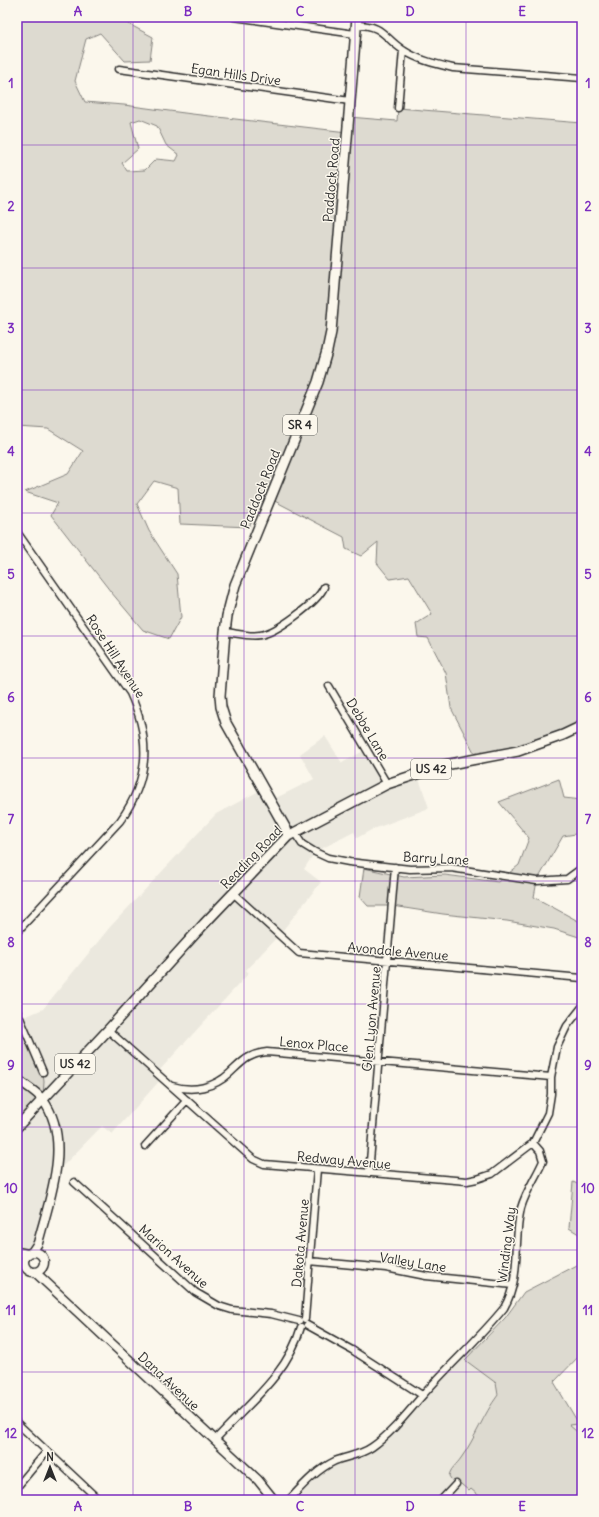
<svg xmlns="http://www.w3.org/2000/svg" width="599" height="1517" font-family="Delius,sans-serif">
  <rect width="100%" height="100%" fill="#fbf7ec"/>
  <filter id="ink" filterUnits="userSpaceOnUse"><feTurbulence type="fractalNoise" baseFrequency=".025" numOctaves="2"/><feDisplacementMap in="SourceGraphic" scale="8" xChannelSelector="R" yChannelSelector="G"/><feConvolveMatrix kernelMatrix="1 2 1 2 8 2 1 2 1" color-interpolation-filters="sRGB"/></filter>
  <g filter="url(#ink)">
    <!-- built -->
    <path fill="#ebe8de" d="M325,736L342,763L367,749L387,784L417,773L429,808L371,830L357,838L354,832L315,852L304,869L321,882L279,935L246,970L249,973L157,1073L162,1078L112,1134L102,1126L57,1172L32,1252H17V1127L44,1084L20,1019L43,1009L110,927L216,814L263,789L270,801L314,779L300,754Z
      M473,1341L553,1401L582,1432V1500H289L316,1472L371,1448Z"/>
    <!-- green -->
    <path fill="#dddad0" stroke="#84827e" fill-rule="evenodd" d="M17,17H123V21L153,37L150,60L125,61L100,33L86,39L75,81L85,102L124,105L192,114L347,132L349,117L397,121L398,108L582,123V726L478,760L451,708L446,673L428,638L418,637L416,624L432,614L409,576L390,579L377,563L378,542L361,556L346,549L344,537L263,495L249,527L180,524L178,488L154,481L137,504L149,531L177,574L181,617L169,639L143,630L111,592L51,515L58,503L25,492L68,474L83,451L48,429L17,427ZM140,119L157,126L166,145L179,155L176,161L156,159L145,170L127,171L122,163L138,149L131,122Z
      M559,779L564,798L582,800V833L563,836L537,881L534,897L578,921L582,920V938L554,929L507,921L443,914L392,906H368L360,897L364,868L404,877L445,875L498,882L519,865L529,838L499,802Z
      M17,1011L43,1072L44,1081L43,1099L17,1127Z
      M573,1182L582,1186V1236L569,1228Z
      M582,1262V1353L554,1382L579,1424L569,1425L582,1436V1487L574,1500H484L471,1489L469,1491L461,1484L453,1482L449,1476C450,1469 457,1464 461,1458C475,1439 483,1415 498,1395L496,1383L465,1360L505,1318L524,1292Z"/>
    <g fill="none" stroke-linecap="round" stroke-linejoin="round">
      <defs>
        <path id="street" d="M234,17L355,34
          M356,25C384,25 383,37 403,50C418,60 436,64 453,68L582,78
          M119,69L350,101
          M398,108L403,50
          M17,532L130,693C151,739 150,779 120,821L17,932
          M225,632C236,633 249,637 260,635C276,633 318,602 324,587
          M329,686L387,784
          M294,832L302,844L315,852L328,858L349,862L410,869L451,868L537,881L567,879L582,868
          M234,894L299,953L582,978
          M17,1011L43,1072
          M108,1030L253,1159L264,1164L467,1181L477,1179L492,1174L533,1143L548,1113L551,1094V1077L557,1047L567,1026L582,1007
          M172,1086C193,1092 214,1088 230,1073C243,1061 248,1054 267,1052L551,1077
          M145,1146L187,1100
          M369,1173L395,867
          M74,1182L195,1292L219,1306L232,1310L271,1314L299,1321
          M309,1261L386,1268L426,1276L513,1285
          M305,1319L317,1169
          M307,1325L352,1350L422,1395
          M17,1423L99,1500
          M215,1440C247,1405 288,1374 301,1327
          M17,1487L47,1451
          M289,1500C303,1485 316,1470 335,1461C347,1456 361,1455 372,1447C392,1433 407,1413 423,1395C449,1365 479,1339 504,1308C522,1277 513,1241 521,1208C526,1191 536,1177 543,1161L540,1151L533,1143
          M441,1500L456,1484"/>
        <path id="secondary" d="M17,1079C25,1085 37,1092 43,1100C73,1141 49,1200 38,1243L32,1252
          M24 1262a10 10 0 1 1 20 0a10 10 0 1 1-20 0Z
          M17,1252L28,1254
          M36,1273L258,1480L274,1500
          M581,1500L582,1499"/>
        <path id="primary" d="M288,836L286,829L226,723L221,707L220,696L225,632L227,616L235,585L318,382L327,351L331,332L357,17
          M17,1127L108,1030L204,924L288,836L387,784L445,765L518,751L563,735L582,726"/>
      </defs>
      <!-- street casing -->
      <use href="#street" stroke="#2b2b2b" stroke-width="9"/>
      <!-- secondary casing -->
      <use href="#secondary" stroke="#2b2b2b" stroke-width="11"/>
      <!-- primary casing -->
      <use href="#primary" stroke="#2b2b2b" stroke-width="12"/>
      <!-- street -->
      <use href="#street" stroke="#fbf7ec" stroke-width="6"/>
      <!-- secondary -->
      <use href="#secondary" stroke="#fbf7ec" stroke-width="8"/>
      <!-- primary -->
      <use href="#primary" stroke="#fbf7ec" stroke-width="9"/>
    </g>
  </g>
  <!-- grid -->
  <path fill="none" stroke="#7b2cbf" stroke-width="1" stroke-opacity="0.55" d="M133,17V1500M244,17V1500M355,17V1500M466,17V1500M17,145H582M17,268H582M17,390H582M17,513H582M17,636H582M17,758H582M17,881H582M17,1004H582M17,1127H582M17,1250H582M17,1372H582"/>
  <g text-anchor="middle" stroke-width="3" stroke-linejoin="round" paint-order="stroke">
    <!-- shield labels -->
    <g fill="#fbf7ec" stroke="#696865" stroke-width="1">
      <rect x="283" y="415" width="34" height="20" rx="3"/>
      <rect x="411" y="759" width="40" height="20" rx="3"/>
      <rect x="55" y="1054" width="40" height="20" rx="3"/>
    </g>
    <g font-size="12" font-weight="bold" fill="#2b2b2b">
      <text x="300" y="429">SR 4</text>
      <text x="431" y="773">US 42</text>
      <text x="75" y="1068">US 42</text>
    </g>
    <!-- street labels -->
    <g font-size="13" fill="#2b2b2b" stroke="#fbf7ec">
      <text transform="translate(236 74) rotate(8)" y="5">Egan Hills Drive</text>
      <text transform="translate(331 180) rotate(-85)" y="5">Paddock Road</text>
      <text transform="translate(260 489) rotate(-68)" y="5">Paddock Road</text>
      <text transform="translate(116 656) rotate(57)" y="5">Rose Hill Avenue</text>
      <text transform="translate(368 729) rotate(59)" y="5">Debbe Lane</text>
      <text transform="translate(251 857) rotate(-46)" y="5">Reading Road</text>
      <text transform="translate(436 858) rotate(3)" y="5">Barry Lane</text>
      <text transform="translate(398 951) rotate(5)" y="5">Avondale Avenue</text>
      <text transform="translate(371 1019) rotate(-85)" y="5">Glen Lyon Avenue</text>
      <text transform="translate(314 1044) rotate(5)" y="5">Lenox Place</text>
      <text transform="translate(344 1160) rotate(5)" y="5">Redway Avenue</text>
      <text transform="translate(300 1243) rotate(-85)" y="5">Dakota Avenue</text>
      <text transform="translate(506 1245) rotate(-83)" y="5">Winding Way</text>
      <text transform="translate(174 1256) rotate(42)" y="5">Marion Avenue</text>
      <text transform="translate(413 1262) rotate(9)" y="5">Valley Lane</text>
      <text transform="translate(169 1381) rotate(43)" y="5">Dana Avenue</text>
    </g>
  </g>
  <!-- margin -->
  <rect width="599" height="1517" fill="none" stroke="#fbf7ec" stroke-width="44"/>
  <!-- north arrow -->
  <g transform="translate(50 1467)" stroke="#fbf7ec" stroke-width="3" paint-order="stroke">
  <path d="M0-3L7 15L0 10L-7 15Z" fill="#2b2b2b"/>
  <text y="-6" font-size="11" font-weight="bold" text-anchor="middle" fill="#2b2b2b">N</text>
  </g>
  <rect x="22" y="22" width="555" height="1473" fill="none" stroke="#7b2cbf" stroke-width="1.5"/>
  <g font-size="13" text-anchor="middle" font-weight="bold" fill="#7b2cbf">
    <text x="78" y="16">A</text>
    <text x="188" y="16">B</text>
    <text x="300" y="16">C</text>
    <text x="410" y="16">D</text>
    <text x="522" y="16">E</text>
    <text x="11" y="88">1</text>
    <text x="588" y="88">1</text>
    <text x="11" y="211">2</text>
    <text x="588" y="211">2</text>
    <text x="11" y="333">3</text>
    <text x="588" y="333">3</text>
    <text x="11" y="456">4</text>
    <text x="588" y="456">4</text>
    <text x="11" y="579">5</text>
    <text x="588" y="579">5</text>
    <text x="11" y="702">6</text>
    <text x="588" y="702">6</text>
    <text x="11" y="824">7</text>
    <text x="588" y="824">7</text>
    <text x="11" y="947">8</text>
    <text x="588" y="947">8</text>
    <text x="11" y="1070">9</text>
    <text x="588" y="1070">9</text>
    <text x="11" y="1193">10</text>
    <text x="588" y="1193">10</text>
    <text x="11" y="1315">11</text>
    <text x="588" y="1315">11</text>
    <text x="11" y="1438">12</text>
    <text x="588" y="1438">12</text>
    <text x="78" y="1511">A</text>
    <text x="188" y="1511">B</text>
    <text x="300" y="1511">C</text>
    <text x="410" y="1511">D</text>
    <text x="522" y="1511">E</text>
  </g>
</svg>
